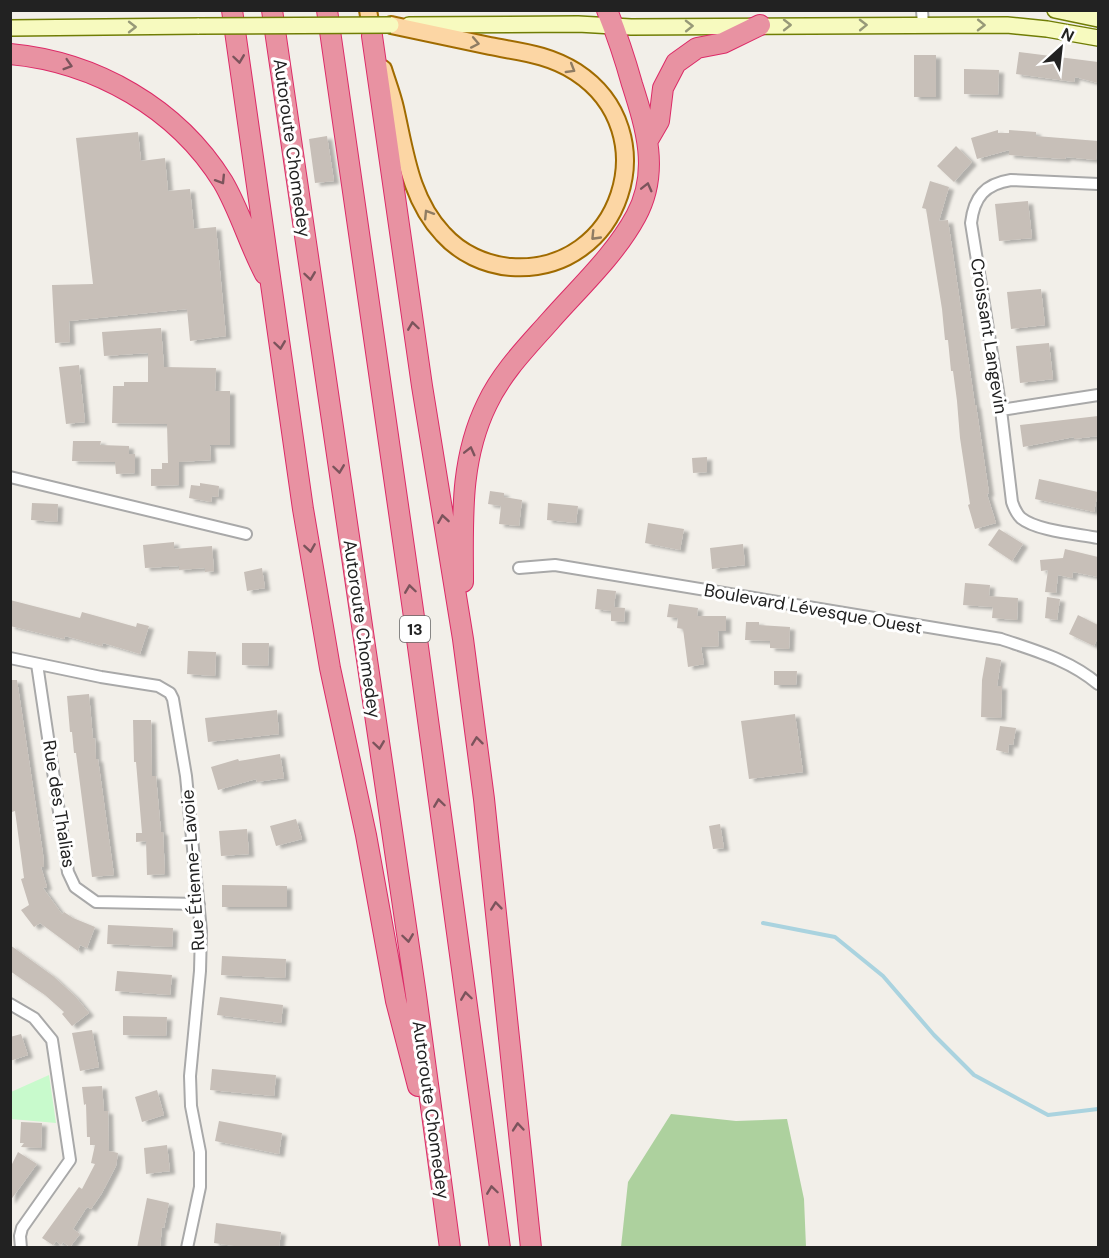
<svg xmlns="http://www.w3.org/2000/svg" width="1109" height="1258" font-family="'DM Sans',sans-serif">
  <defs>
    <filter id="shadow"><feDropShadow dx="5" dy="3" stdDeviation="1.5" flood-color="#0004"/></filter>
  </defs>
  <rect width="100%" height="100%" fill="#f2efe9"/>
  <!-- forest -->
  <path fill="#add19e" d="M671,1114L736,1121L787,1119L804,1199L806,1247H621L628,1182Z"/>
  <!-- park -->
  <path fill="#c8facc" d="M49,1075L56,1123L11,1119V1092Z"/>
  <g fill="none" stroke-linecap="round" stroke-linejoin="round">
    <!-- stream -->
    <path stroke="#aad3df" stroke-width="4" d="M763,923L835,937L883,976L934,1035L974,1075L1048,1115L1098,1109"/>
  </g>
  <!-- building -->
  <path fill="#c7bfb8" filter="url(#shadow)" d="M1019,52L1098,62V83L1075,77L1074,82L1016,74Z
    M914,55H936V97H914Z
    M964,69L999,70L998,95L964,94Z
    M998,130V133H1009V130L1036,132V136L1098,141L1096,160L1066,157L1065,159L1009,155V150L977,159L971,138Z
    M138,132L141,161L165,158L168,191L190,189L194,229L216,227L226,336L190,341L187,309L69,321L70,342L55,343L52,285L93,284L76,138Z
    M327,136L334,181L315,183L309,139Z
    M956,146L972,162L954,182L937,166Z
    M930,181L949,187L939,221L948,220L975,405H976L989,493L987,494L996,523L975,529L968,505L970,504L960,438L957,401L953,371H951L948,340H945L942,309L926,209L922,208Z
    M1028,201L1032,238L999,241L995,204Z
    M1041,289L1045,325L1011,329L1007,292Z
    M161,328L164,367L216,368L215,391H230V445H210L211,460L179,462V485L151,486V469H162V463H168L167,424L112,423L113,386H124V382H148V353L104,356L102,332Z
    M1049,343L1053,379L1020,383L1016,346Z
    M79,365L85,422L66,424L59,367Z
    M1098,416V436L1074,439V437L1023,447L1020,425Z
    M73,441H101L100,445L129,446V454H135V473L116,474L115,462L72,461Z
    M707,457V472L693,473L692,458Z
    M1039,479L1098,492L1094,512L1035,499Z
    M200,483L219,486L218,497L212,496L211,502L189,498L191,485L200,486Z
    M490,491L504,493V497L522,500L519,526L499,524L501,506L488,504Z
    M32,503L58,504L57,522L31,520Z
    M548,503L578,506L576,523L547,520Z
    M648,523L684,529L680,550L645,543Z
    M999,529L1023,544L1012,561L988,545Z
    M174,542V549L212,546L214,571L205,572V568L179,570V566L145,568L143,545Z
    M743,544L745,565L712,569L710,548Z
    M1065,549L1098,557V577L1073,572L1072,578L1058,575L1056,593L1045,592L1048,570L1041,571L1040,560L1063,558Z
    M262,568L265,588L247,591L244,572Z
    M965,583L990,585L989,596L1018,598L1017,620L992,618L993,607L963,605Z
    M597,589L616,591L614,607L625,608L624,622L611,621V611L595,609Z
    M1047,597L1060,599L1057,620L1045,618Z
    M10,600L80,618L82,612L136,627L137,623L149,626L140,654L103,643L102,646L65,636L64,639L10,626Z
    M669,604L698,608L697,616H726V631H718L719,646L701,647L704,664L688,667L683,629L677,628L678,618L667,617Z
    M1078,615L1098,625V637L1094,646L1069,634Z
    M746,622H759V625L790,627L789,649L770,648V641L745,640Z
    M242,643H269L268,666L242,665Z
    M188,651L216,652L215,676L187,674Z
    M986,657L1001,660L997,686H1002L1001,718L981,717L982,680Z
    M774,671H797L796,685H774Z
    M10,680H17L43,854L44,867H41L47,887L43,888L62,914L64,912L73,918L95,927L87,948L80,945L78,951L40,923L34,927L21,910L29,905L21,879L24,878L15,811L12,812Z
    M89,694L93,739L95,738L96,759H98L114,875L92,877L76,753H74L72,732H70L67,696Z
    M277,710L279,734L208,742L205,718Z
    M795,714L803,772L749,779L741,721Z
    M133,720H151L152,776H156L161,832H163L165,874L147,875L146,841L136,842V833H142L136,762H134Z
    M1000,726L1016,728L1013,745L1009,744L1008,753L996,750Z
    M280,754L284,778L257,782L256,779L218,790L211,767L238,759L239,761Z
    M296,819L302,839L276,846L270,826Z
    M720,824L724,848L713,849L709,826Z
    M247,829L249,854L221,856L219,831Z
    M222,885L287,886V907H222Z
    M108,925L173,928L172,947L107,944Z
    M10,945L53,976L75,996L89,1013L72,1026L62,1014L64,1012L45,995L10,971Z
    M222,956L286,959L285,978L221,975Z
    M117,971L172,975L170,995L115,991Z
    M220,997L283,1005L281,1023L217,1015Z
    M123,1016L167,1017L166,1036L123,1035Z
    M92,1030L99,1067L80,1071L72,1033Z
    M21,1034L28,1055L10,1061V1037Z
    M212,1069L276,1075L274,1096L210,1090Z
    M102,1086L104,1111H108L109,1151L118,1153L116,1166L102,1193L91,1209L87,1207L73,1229L80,1234L70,1247L63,1242L61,1245L56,1241L53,1245L42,1238L79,1187L82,1189L95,1164L91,1163L95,1145H90V1137H87L86,1104L84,1105L82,1087Z
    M157,1090L164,1115L142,1122L135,1097Z
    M219,1121L282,1133L279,1154L215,1141Z
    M21,1122L42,1123L41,1148L21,1147L24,1143H20Z
    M167,1145L170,1171L146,1174L144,1148Z
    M18,1152L37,1164L10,1201V1163L12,1164Z
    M147,1198L169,1203L164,1228L162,1227L160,1248H137Z
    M216,1223L281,1232L279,1248H248L214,1243Z"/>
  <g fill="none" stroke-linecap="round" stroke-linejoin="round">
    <defs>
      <path id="street" d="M922,10L923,25
        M1098,184L1011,180C985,184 974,197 971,223L1001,410L1012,502C1014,508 1016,513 1021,518C1037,531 1078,534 1098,538
        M1001,410L1098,395
        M10,477L246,534
        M519,568L555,565L1001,639C1036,651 1070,660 1098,684
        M10,658L101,677L158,686L170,693L173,699L186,776L201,931L200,971L190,1076L191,1106L200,1152V1187L187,1248
        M37,664L68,872L75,887L96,902L199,904
        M10,1004L34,1018L52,1040L70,1160L22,1228L20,1236L21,1248"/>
      <path id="secondary" d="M1055,10L1098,19
        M409,25L578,24L631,27L1007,25L1047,29L1098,38
        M10,28L199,26"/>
      <path id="primary" d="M368,10L373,39
        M383,69C387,82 392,95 395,108C405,152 410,199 443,234C460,253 485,265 511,267C621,275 668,132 576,72C548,54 520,52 490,46C457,39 424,32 391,25"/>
      <path id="highway" d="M232,10L303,509L330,668L366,835L396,1001L418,1086
        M272,10L416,995L450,1248
        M327,10L413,610L500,1248
        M372,36L422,386L463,639L484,799L531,1248
        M10,54C96,62 177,108 223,182C240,211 249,244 265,274
        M648,140L659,121L663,88L676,63L697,48L723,43L760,25
        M463,582C463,521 459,461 487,404C502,372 527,347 550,321C579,288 615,255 636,216C660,172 646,128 632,84C625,59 617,35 607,10"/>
    </defs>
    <!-- street casing -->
    <use href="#street" stroke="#a9a9a9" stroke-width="14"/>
    <!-- secondary casing -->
    <use href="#secondary" stroke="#707d05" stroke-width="18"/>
    <!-- primary casing -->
    <use href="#primary" stroke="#a06b00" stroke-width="20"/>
    <!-- highway casing -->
    <use href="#highway" stroke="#dc2a67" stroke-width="22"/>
    <!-- street -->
    <use href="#street" stroke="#fff" stroke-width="10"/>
    <!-- secondary -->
    <use href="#secondary" stroke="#f7fabf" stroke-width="15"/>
    <!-- primary -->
    <use href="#primary" stroke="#fcd6a4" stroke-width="16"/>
    <!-- highway -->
    <use href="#highway" stroke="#e892a2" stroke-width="20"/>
    <defs>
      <path id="secondary-bridge" d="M199,26L391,25"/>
    </defs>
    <!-- secondary-bridge casing -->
    <use href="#secondary-bridge" stroke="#707d05" stroke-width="18" stroke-linecap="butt"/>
    <!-- secondary-bridge -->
    <use href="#secondary-bridge" stroke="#f7fabf" stroke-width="15"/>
  </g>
  <!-- one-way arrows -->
  <defs><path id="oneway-chevron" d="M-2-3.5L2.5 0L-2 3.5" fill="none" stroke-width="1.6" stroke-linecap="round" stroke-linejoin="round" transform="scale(1.5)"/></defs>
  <g stroke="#979978">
    <use href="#oneway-chevron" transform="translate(787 25)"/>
    <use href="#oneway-chevron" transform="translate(863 25) rotate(-1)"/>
    <use href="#oneway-chevron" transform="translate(981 25) rotate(1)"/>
    <use href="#oneway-chevron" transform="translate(689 26) rotate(-1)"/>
    <use href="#oneway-chevron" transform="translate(132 27)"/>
  </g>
  <g stroke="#8f7c63">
    <use href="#oneway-chevron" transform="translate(475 43) rotate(11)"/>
    <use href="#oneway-chevron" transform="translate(571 69) rotate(31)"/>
    <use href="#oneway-chevron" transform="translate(428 214) rotate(-122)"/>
    <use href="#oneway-chevron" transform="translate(595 236) rotate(134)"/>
  </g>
  <g stroke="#7b545c">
    <use href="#oneway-chevron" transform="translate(239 59) rotate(82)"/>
    <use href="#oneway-chevron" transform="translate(68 65) rotate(17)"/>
    <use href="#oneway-chevron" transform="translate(221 180) rotate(58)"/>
    <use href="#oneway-chevron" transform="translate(647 187) rotate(-76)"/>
    <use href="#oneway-chevron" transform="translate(310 276) rotate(82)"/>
    <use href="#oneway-chevron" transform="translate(413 326) rotate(-98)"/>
    <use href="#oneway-chevron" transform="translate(280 345) rotate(82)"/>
    <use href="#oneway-chevron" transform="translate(470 451) rotate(-76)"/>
    <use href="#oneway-chevron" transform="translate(339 469) rotate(82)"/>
    <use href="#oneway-chevron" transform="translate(443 519) rotate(-99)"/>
    <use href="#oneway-chevron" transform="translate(310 548) rotate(81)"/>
    <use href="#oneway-chevron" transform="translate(410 589) rotate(-98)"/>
    <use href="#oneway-chevron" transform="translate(477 741) rotate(-97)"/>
    <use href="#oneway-chevron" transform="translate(379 745) rotate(82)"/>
    <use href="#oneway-chevron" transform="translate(439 803) rotate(-98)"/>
    <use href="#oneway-chevron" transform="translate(496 906) rotate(-96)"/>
    <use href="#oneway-chevron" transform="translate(408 938) rotate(82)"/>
    <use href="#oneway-chevron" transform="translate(466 996) rotate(-98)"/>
    <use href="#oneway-chevron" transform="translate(518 1127) rotate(-95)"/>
    <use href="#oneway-chevron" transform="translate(492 1190) rotate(-98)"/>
  </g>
  <g text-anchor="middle" stroke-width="6" stroke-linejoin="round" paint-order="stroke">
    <!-- shield labels -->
    <rect fill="#fff" stroke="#646464" stroke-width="1.5" x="400" y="616" width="30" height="26" rx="4.5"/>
    <g font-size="16" font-weight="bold" fill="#222">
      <text x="415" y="635">13</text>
    </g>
    <!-- street labels -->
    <g font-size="18" fill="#222" stroke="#fff">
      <text transform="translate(292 148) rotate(82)" y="6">Autoroute Chomedey</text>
      <text transform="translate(989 336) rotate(81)" y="6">Croissant Langevin</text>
      <text transform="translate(813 609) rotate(10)" y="6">Boulevard Lévesque Ouest</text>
      <text transform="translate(362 629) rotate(82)" y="6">Autoroute Chomedey</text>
      <text transform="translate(59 804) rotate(81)" y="6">Rue des Thalias</text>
      <text transform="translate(193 870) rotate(-94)" y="6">Rue Étienne-Lavoie</text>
      <text transform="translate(431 1110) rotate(82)" y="6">Autoroute Chomedey</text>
    </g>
  </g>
  <!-- border -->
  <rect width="1109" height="1258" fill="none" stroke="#222222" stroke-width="24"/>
  <!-- north arrow -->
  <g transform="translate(1061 48) rotate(27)" stroke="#ffffff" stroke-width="4.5" paint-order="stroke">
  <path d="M0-4.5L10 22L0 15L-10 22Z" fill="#222222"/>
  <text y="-9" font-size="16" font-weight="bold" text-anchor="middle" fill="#222222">N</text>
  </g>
</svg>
